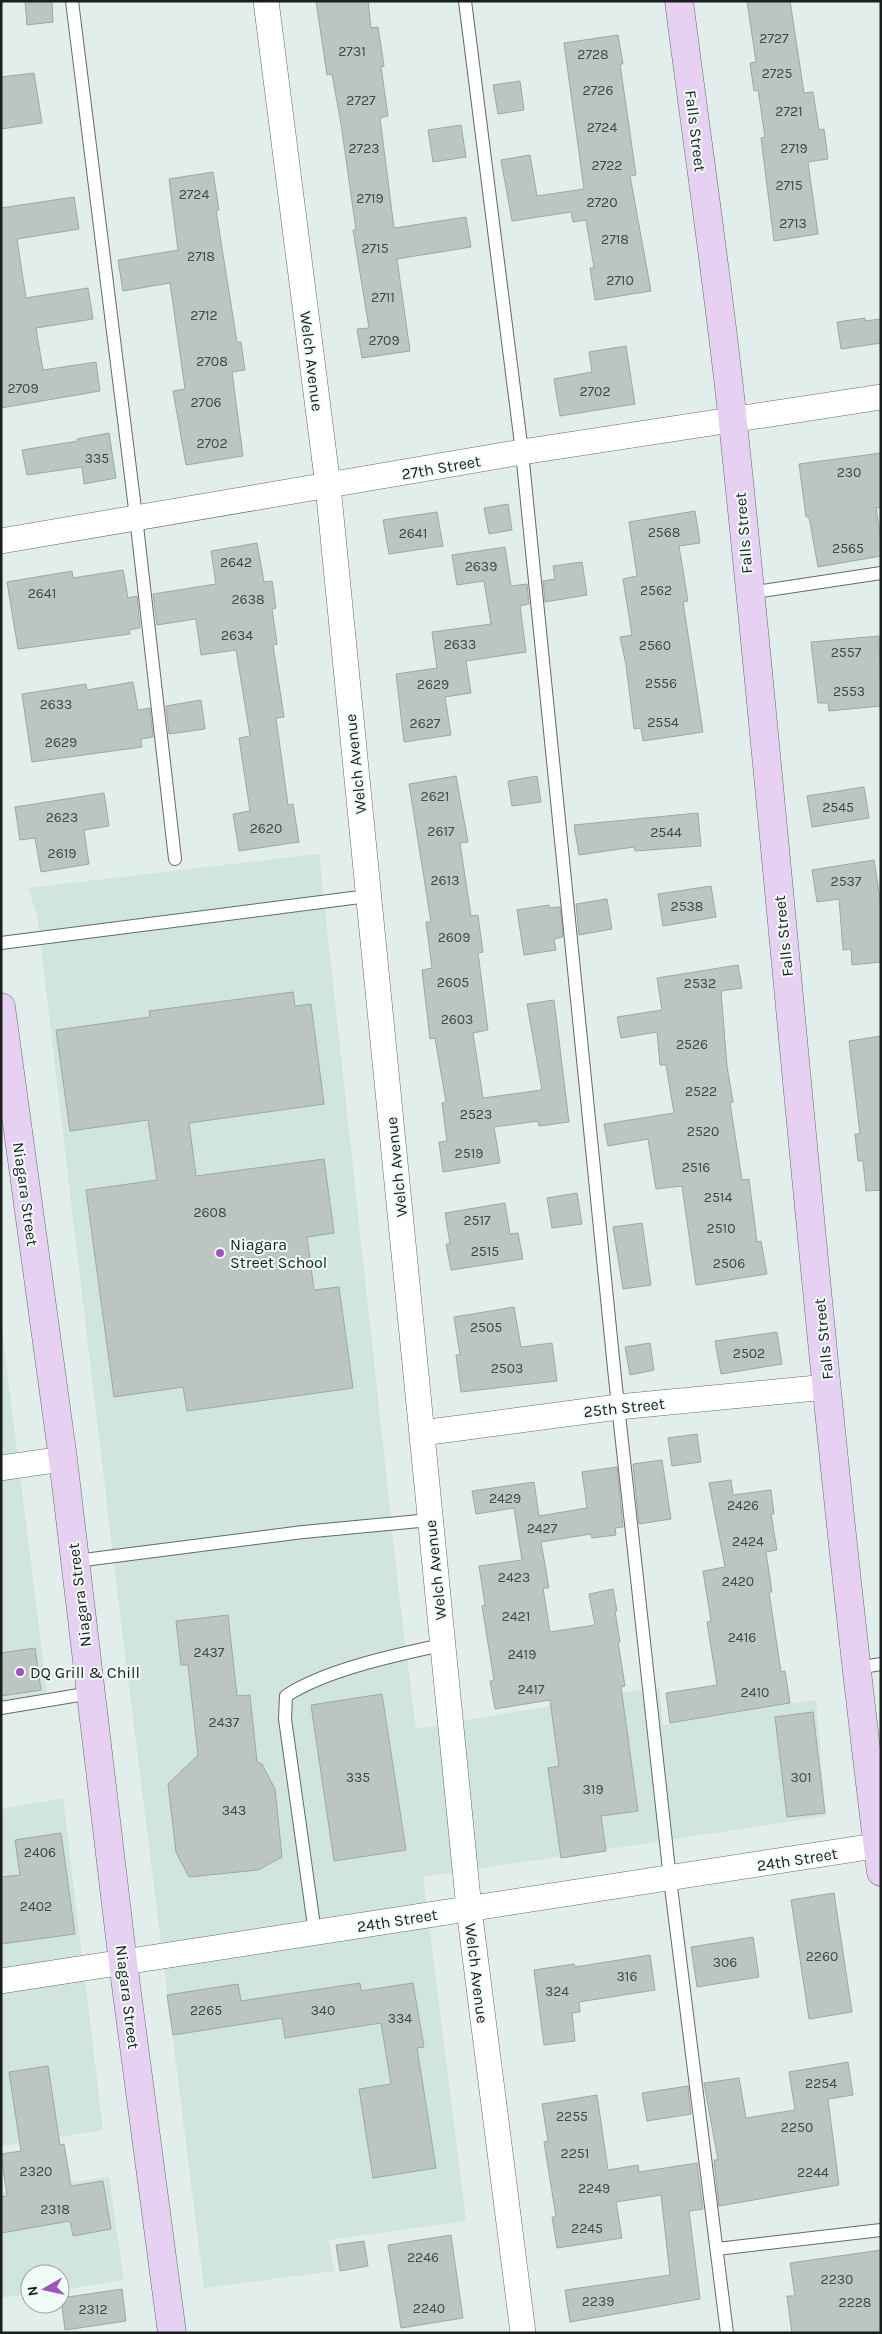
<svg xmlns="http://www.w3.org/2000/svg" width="882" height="2334" font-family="Karla,sans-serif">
  <rect width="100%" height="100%" fill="#e2eeeb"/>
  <!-- built -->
  <path fill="#d0e4e0" d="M319,854L399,1593L416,1729L659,1687L663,1725L816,1700L826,1816L423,1877L466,2221L329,2240L334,2271L204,2288L121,1623L37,914L28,888Z
    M1,1322L49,1707L1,1715Z
    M63,1798L103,2130L1,2146V1809Z
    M109,2177L124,2280L60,2290V2274H30V2294L1,2298V2192Z"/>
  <!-- building -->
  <path fill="#bbc6c3" stroke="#9da8a5" d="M25,1H52L53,22L27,25Z
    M316,1H368L371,28L378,27L384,66L381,67L388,116L380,118L394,228L466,217L471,247L397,259L410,351L362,358L357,329L369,328L353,230H356L341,124L332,74L327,75Z
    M747,1H790L804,93L813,92L819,130L824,129L828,159L808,162L818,234L774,241L761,138L765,137L758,90L754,91L750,63L756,62Z
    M618,35L623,64H620L636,175L630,176L651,291L595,300L590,268H594L586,220L573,222L571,212L512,221L501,160L530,155L537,196L584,189L564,43Z
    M34,73L42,123L1,129V77Z
    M520,81L524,110L498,114L493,85Z
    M461,125L466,157L433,162L428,130Z
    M213,172L219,210H216L237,342H241L245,370L232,372L243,456L186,465L173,391L185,389L170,283L123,291L118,260L178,250L169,179Z
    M74,197L79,229L17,239L26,298L88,288L93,319L36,328L43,370L96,362L100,391L1,408V208Z
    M865,318V321L881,319V343L841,349L837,322Z
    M626,346L635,404L560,416L554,379L592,372L589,352Z
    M109,433L116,478L84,484L82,467L27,475L22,450L78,441L77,439Z
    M881,453V507L876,508L881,540V556L818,567L809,517H806L799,464Z
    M508,504L512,530L489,534L484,508Z
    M695,511L700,543L679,546L688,601L683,602L703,732L643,741L641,728L634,729L626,665L620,637L632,635L623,579L637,576L629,522Z
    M437,512L443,546L389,554L383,520Z
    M257,543L264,582L272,581L276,608L272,609L277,644L273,645L284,717L276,718L288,805L293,804L299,842L239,851L233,814L250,811L239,738L250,736L236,650L201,655L196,619L157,625L153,594L216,584L211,551Z
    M505,547L511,586L527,584L529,604L520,606L526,652L466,661L471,693L445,697L451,735L404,742L396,674L437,668L432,632L491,624L484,581L457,585L452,555Z
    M582,562L587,595L545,602L543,581L555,579L553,566Z
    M123,570L128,598L137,596L140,628L129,630L130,634L18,649L7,582L72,571L73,578Z
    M879,636L881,706L829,711L828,703H818L811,642Z
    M133,682L138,710L150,708L153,737L141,739L142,747L32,762L22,694L86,684L87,690Z
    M201,700L205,729L169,734L166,706Z
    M456,776L468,842L460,843L471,916L478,915L483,952L478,953L488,1030L473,1033L483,1098L542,1090L527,1004L554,1000L569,1122L539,1126L538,1121L494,1127L500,1163L443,1172L439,1142L447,1141L442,1103L446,1102L435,1038L430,1039L422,970L432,968L426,922H431L409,784Z
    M537,776L541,802L512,806L508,781Z
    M864,787L869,818L812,827L807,796Z
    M104,793L109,826L84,830L89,864L41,872L35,838L20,840L15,807Z
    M698,813L701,846L635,851L634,847L579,855L574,825Z
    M874,860L881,905V962L852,965L851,949L843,950L839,899L817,902L812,870Z
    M711,886L716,917L663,926L658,894Z
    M607,899L612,929L579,935L576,904Z
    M549,905L550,908L560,907L563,937L554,939L556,950L524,955L517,910Z
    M738,965L742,988L721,991L727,1066L733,1102L730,1103L742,1180L749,1179L757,1242L761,1241L767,1274L696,1285L682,1186L656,1189L648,1139L608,1146L604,1124L674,1113L666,1065H660L657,1032L621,1038L617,1017L662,1010L657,978Z
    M293,992L295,1006L311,1004L324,1104L189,1123L196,1176L324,1159L334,1233L307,1237L314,1290L339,1287L353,1388L187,1411L183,1387L114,1397L86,1190L157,1180L148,1120L70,1131L56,1030L150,1017L149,1011Z
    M881,1036V1190L866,1191L863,1161H858L855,1134H860L849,1041Z
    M577,1193L582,1224L552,1228L547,1198Z
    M505,1203L510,1234L518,1233L523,1259L451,1270L446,1244H450L445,1213Z
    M642,1223L651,1285L623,1289L613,1227Z
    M514,1307L521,1347L552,1343L557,1381L461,1392L456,1355H460L454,1317Z
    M777,1332L782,1364L721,1374L715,1341Z
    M650,1343L654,1370L630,1375L625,1347Z
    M697,1434L701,1462L672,1466L668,1438Z
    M662,1460L671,1519L639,1524L633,1464Z
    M617,1467L623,1527L615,1528L616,1535L592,1538L591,1534L541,1542L549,1588H543L550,1632L595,1625L589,1594L613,1589L617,1611H615L620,1642H618L625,1686L621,1687L638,1811L601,1816L606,1851L561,1858L548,1768L559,1766L550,1700L495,1709L490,1681L494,1680L482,1606L485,1605L479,1566L522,1560L514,1508L476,1514L472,1491L534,1482L539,1516L587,1508L582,1472Z
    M731,1480L733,1495L771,1490L774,1514H771L777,1550L766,1552L772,1592H769L781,1672L785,1671L790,1703L670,1723L666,1693L717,1685L707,1622L711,1621L703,1571L725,1567L709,1483Z
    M228,1615L237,1696L250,1695L257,1762L262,1764L275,1789L282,1857L258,1870L189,1877L176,1852L168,1784L198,1755L188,1665H181L176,1621Z
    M35,1648L41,1690L1,1696V1653Z
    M382,1694L406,1850L334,1861L311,1705Z
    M813,1712L825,1813L787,1817L775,1717Z
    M61,1833L75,1934L1,1944V1877L20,1875L15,1840Z
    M834,1893L852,2012L809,2019L791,1900Z
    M753,1937L759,1977L697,1987L691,1947Z
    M650,1955L655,1990L579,2002L580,2012L572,2013L575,2041L544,2045L534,1970L574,1964L575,1967Z
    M360,1983L361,1991L413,1983L424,2047L417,2048L436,2168L373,2178L359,2089L391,2084L381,2023L285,2038L282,2018L173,2035L167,1995L238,1984L241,2001Z
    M848,2062L853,2095L828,2099L839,2185L719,2206L714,2160H718L704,2083L739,2078L746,2118L795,2110L789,2072Z
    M48,2066L60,2145L64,2144L71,2186L103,2181L111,2229L73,2236L70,2221L1,2233V2197L7,2196L1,2154L21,2151L9,2072Z
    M688,2086L691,2114L647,2121L642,2093Z
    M597,2095L608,2170L638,2165L639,2172L697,2163L703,2209L689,2211L700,2299L570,2322L565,2290L670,2275L661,2195L616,2202L622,2238L557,2248L552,2217H556L544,2142L548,2141L542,2104Z
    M451,2235L463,2318L401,2328L388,2245Z
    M364,2241L368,2266L340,2271L336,2245Z
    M881,2250V2333H792L787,2296H795L790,2263Z
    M122,2289L126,2321L65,2330L61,2298Z"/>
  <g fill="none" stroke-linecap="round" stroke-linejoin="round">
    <defs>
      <path id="lane" d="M72,1L136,517L175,859
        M465,1L522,452L615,1378L670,1879L727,2333
        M749,593L881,573
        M1,943L368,896
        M76,1561L303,1532L430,1520
        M856,1668L881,1664
        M1,1708L91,1693
        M315,1933L285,1719L286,1696C325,1670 396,1655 442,1645
        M717,2249L881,2230"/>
      <path id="street" d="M266,1L328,486L469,1909L523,2333
        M1,541L522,452L881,397
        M422,1433L618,1407L827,1387
        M1,1468L63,1459
        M1,1981L881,1845"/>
      <path id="secondary" d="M679,1C697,142 718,282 733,423C784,906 820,1390 881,1872
        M1,1007L63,1459L123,1963L172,2333"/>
    </defs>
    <!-- lane casing -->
    <use href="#lane" stroke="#616b69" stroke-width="14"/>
    <!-- street casing -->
    <use href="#street" stroke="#616b69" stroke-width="26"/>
    <!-- secondary casing -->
    <use href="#secondary" stroke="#616b69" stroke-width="29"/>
    <!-- lane -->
    <use href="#lane" stroke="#fff" stroke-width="12"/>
    <!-- street -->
    <use href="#street" stroke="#fff" stroke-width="25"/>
    <!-- secondary -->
    <use href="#secondary" stroke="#e7d1f2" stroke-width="28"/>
  </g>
  <!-- markers -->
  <g fill="#9f52c3" stroke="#f0fbf8" stroke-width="2">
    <circle cx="220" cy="1253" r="5"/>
    <circle cx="20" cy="1672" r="5"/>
  </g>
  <g text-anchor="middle" stroke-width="4" stroke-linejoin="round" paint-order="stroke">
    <!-- number labels -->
    <g font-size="14" fill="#424846">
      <text x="774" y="43">2727</text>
      <text x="352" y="56">2731</text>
      <text x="593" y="59">2728</text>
      <text x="777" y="78">2725</text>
      <text x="598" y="95">2726</text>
      <text x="361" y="105">2727</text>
      <text x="789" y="116">2721</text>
      <text x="602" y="132">2724</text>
      <text x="364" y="153">2723</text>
      <text x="794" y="153">2719</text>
      <text x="607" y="170">2722</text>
      <text x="789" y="190">2715</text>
      <text x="194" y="199">2724</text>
      <text x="370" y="203">2719</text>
      <text x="602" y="207">2720</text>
      <text x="793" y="228">2713</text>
      <text x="615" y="244">2718</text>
      <text x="375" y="253">2715</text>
      <text x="201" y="261">2718</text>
      <text x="620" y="285">2710</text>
      <text x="383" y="302">2711</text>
      <text x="204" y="320">2712</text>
      <text x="384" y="345">2709</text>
      <text x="212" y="366">2708</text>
      <text x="23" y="393">2709</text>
      <text x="595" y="396">2702</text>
      <text x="206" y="407">2706</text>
      <text x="212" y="448">2702</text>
      <text x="97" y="463">335</text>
      <text x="849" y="477">230</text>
      <text x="664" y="537">2568</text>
      <text x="413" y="538">2641</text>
      <text x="848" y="553">2565</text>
      <text x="236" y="567">2642</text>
      <text x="481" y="571">2639</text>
      <text x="656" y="595">2562</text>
      <text x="42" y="598">2641</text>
      <text x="248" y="604">2638</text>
      <text x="237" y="640">2634</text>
      <text x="460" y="649">2633</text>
      <text x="655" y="650">2560</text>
      <text x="846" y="657">2557</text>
      <text x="661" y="688">2556</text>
      <text x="433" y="689">2629</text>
      <text x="849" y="696">2553</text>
      <text x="56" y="709">2633</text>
      <text x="663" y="727">2554</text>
      <text x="425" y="728">2627</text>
      <text x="61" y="747">2629</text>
      <text x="435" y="801">2621</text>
      <text x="838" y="812">2545</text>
      <text x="62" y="822">2623</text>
      <text x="266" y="833">2620</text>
      <text x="441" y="836">2617</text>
      <text x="666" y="837">2544</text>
      <text x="62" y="858">2619</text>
      <text x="445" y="885">2613</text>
      <text x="846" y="886">2537</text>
      <text x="687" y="911">2538</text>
      <text x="454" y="942">2609</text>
      <text x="453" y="987">2605</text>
      <text x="700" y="988">2532</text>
      <text x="457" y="1024">2603</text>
      <text x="692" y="1049">2526</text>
      <text x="701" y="1096">2522</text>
      <text x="476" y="1119">2523</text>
      <text x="703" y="1136">2520</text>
      <text x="469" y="1158">2519</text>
      <text x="696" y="1172">2516</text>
      <text x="718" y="1202">2514</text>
      <text x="210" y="1217">2608</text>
      <text x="477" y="1225">2517</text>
      <text x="721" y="1233">2510</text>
      <text x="485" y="1256">2515</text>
      <text x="729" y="1268">2506</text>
      <text x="486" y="1332">2505</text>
      <text x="749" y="1358">2502</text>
      <text x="507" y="1373">2503</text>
      <text x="505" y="1503">2429</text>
      <text x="743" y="1510">2426</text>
      <text x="542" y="1533">2427</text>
      <text x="748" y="1546">2424</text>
      <text x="514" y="1582">2423</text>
      <text x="738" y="1586">2420</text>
      <text x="516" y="1621">2421</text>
      <text x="742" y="1642">2416</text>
      <text x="209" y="1657">2437</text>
      <text x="522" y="1659">2419</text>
      <text x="531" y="1694">2417</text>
      <text x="755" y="1697">2410</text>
      <text x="224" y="1727">2437</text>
      <text x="358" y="1782">335</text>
      <text x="801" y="1782">301</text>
      <text x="593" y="1794">319</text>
      <text x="234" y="1815">343</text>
      <text x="40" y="1857">2406</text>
      <text x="36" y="1911">2402</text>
      <text x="822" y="1961">2260</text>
      <text x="725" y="1967">306</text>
      <text x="627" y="1981">316</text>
      <text x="557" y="1996">324</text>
      <text x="206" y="2015">2265</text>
      <text x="323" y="2015">340</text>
      <text x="400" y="2023">334</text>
      <text x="821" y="2088">2254</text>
      <text x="572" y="2121">2255</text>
      <text x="797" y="2132">2250</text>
      <text x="575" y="2158">2251</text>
      <text x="36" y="2176">2320</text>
      <text x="813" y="2177">2244</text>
      <text x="594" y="2193">2249</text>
      <text x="55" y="2214">2318</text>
      <text x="587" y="2233">2245</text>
      <text x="423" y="2262">2246</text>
      <text x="837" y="2284">2230</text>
      <text x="598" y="2306">2239</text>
      <text x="855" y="2307">2228</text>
      <text x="429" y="2313">2240</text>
      <text x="93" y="2314">2312</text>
    </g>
    <!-- street labels -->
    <g font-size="16" fill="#1a1e1d" stroke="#f0fbf8">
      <text transform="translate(696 131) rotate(83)" y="6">Falls Street</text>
      <text transform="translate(312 361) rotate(83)" y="6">Welch Avenue</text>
      <text transform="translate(441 467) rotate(-10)" y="6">27th Street</text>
      <text transform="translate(743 533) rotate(-95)" y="6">Falls Street</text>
      <text transform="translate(355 764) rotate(-96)" y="6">Welch Avenue</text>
      <text transform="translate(783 936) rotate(-96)" y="6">Falls Street</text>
      <text transform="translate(396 1167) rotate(-96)" y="6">Welch Avenue</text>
      <text transform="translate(26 1194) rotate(82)" y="6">Niagara Street</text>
      <text transform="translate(823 1339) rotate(-96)" y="6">Falls Street</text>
      <text transform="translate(624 1407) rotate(-6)" y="6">25th Street</text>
      <text transform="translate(435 1570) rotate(-96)" y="6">Welch Avenue</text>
      <text transform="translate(79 1595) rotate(-97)" y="6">Niagara Street</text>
      <text transform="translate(797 1859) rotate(-9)" y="6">24th Street</text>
      <text transform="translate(397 1920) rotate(-9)" y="6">24th Street</text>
      <text transform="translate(477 1973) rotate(83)" y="6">Welch Avenue</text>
      <text transform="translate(128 1997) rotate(83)" y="6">Niagara Street</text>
    </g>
    <!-- poi labels -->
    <g font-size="16" fill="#1a1e1d" stroke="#f0fbf8" text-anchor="start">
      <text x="230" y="1250">Niagara<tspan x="230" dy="18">Street School</tspan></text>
      <text x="30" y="1678">DQ Grill &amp; Chill</text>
    </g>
  </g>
  <!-- border -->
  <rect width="882" height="2334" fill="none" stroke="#1a1e1d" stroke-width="5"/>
  <!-- north arrow -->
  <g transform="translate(45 2289) rotate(261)"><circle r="24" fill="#f0fbf8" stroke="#9aa3a0"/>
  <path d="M0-4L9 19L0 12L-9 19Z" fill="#9f52c3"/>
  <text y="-8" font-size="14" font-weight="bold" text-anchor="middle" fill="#1a1e1d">N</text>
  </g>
</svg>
